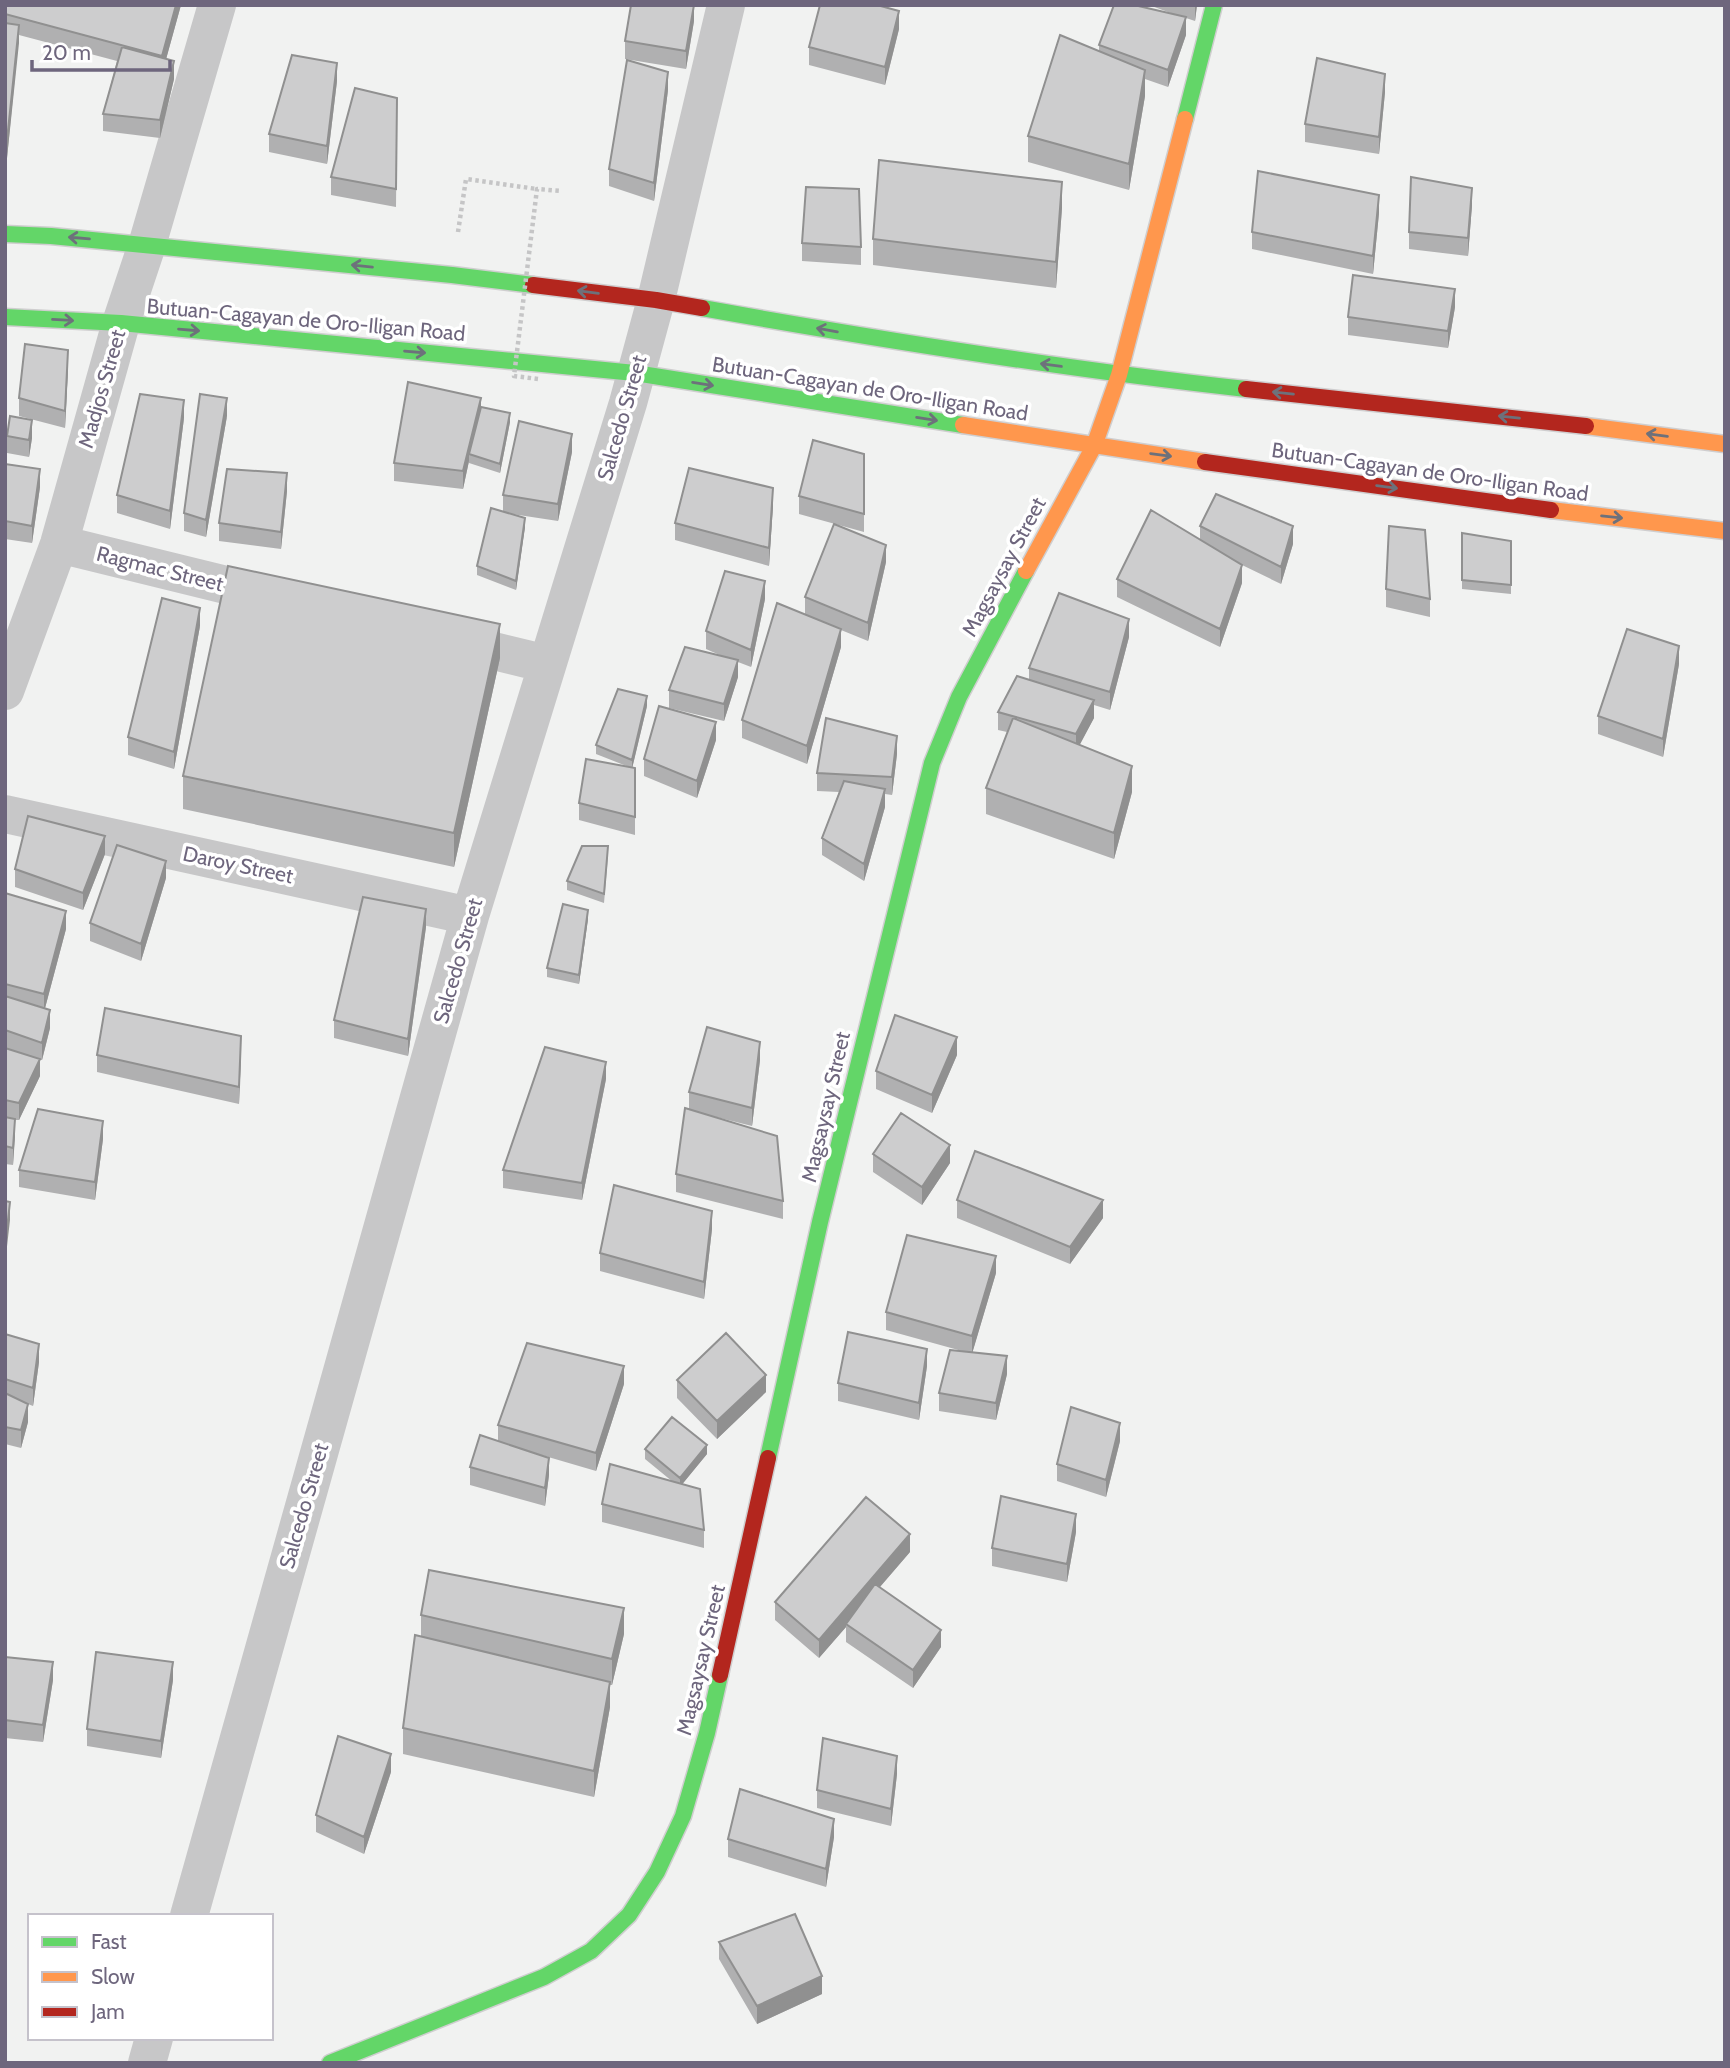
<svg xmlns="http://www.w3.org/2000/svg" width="1730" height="2068" font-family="Cabin,sans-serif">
  <rect width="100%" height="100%" fill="#f1f2f1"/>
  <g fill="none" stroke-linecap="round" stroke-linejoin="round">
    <defs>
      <path id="fast" d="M1185,119L1214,5
        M5,234L51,236L452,275L533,285
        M702,308C882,340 1063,369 1246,389
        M5,317L121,323L635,373L963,425
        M768,1458L820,1222L932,763L959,697L1026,571
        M330,2063L544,1977L591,1951L629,1915L657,1872L683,1816L707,1733L720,1675"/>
      <path id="slow" d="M963,425L1205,462
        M1586,426L1725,444
        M1551,510L1725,531
        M1026,571L1094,446L1119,375L1185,119"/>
      <path id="jam" d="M533,285L656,300L702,308
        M1246,389L1586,426
        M1205,462L1551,510
        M720,1675L768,1458"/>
    </defs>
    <!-- fast casing -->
    <use href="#fast" stroke="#cfcecf" stroke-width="19"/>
    <!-- slow casing -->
    <use href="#slow" stroke="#cfcecf" stroke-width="19"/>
    <!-- jam casing -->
    <use href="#jam" stroke="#cfcecf" stroke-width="19"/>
    <!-- path -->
    <path stroke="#c5c5c6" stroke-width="4.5" stroke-dasharray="3.5 3.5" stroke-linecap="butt" d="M458,232L466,179L537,189"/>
    <!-- street -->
    <path stroke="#c7c7c8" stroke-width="38" d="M59,544L275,597
      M449,640L547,664
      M5,691L59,544L121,323L147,245L217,5
      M5,814L470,916
      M189,1916L470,916L628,403L656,300L726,5
      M147,2063L154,2038"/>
    <!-- fast -->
    <use href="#fast" stroke="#63d668" stroke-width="16"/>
    <!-- slow -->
    <use href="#slow" stroke="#ff974d" stroke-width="16"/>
    <!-- jam -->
    <use href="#jam" stroke="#b3261e" stroke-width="16"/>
    <!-- path-bridge -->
    <path stroke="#c5c5c6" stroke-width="4.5" stroke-dasharray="3.5 3.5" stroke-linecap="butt" d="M538,379L514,376L537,189L562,191"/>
  </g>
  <!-- wall -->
  <path fill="#b0b0b1" d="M5,5H181L166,59L174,79L160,138L103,131V114L117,61L19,35L7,158H5Z
    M1149,5H1197L1195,21L1186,18V35L1168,87L1145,79V96L1129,190L1028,162V136L1099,51V45L1176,15Z
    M694,21L686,69L625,59V41Z
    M899,29L885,85L809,65V47Z
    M337,81L327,164L269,152V134Z
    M668,90L654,201L609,186V169Z
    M1385,92L1379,154L1305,142V124Z
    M397,98L396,207L331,195V177Z
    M1472,205L1468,256L1409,249V232Z
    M1062,208L1056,288L873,265V239Z
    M1379,213L1373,274L1252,249V232Z
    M802,243L861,247V265L802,261Z
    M1455,307L1448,348L1348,335V317Z
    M68,368L65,428L19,416V398Z
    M481,407L510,422L500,473L469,463V461L463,489L394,481V463Z
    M227,416L206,537L184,531V513Z
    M184,418L170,529L117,513V495Z
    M7,436L32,438L29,457L7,453Z
    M572,452L558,521L512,514L525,527L516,590L477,575V566L503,511V495Z
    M864,454V532L799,514V496Z
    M5,464L40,487L32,543L5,539Z
    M287,491L281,549L219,541V523Z
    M773,506L769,566L675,540V523Z
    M1200,526L1293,544L1281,584L1242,565V583L1220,647L1117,597V579L1200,540Z
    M1462,533L1511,541V594L1462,589Z
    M886,562L868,641L841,630V647L807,764L742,738V720L805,615V597Z
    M1386,589L1430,599V617L1386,607Z
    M765,599L751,667L738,662V677L724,721L669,708V690L722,656L706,649V631Z
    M200,626L174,769L128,755V737Z
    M1129,637L1110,710L1094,705V718L1079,745L1132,792L1114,859L986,814V788L1007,732L998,730V712L1029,679V668Z
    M500,658L454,867L183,809V776Z
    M1679,664L1663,757L1598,734V716Z
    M647,706L632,768H635V835L579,820V803L629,767L596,754V745Z
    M716,740L697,798L644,776V759Z
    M897,754L892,795L885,794V807L864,881L822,855V838L839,792L817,791V773Z
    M105,854L83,910L15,887V869Z
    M608,856L604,903L567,890V881Z
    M166,878L141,961L90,941V923Z
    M5,893L66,929L45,1008L50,1028L42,1060H40V1076L19,1120H15L13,1165L5,1164V1048L20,1053L5,1048Z
    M588,919L579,984L547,977V968Z
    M426,927L408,1056L334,1038V1020Z
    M241,1054L239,1104L97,1072V1055Z
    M957,1055L932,1113L876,1089V1071Z
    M760,1060L752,1126L700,1113L783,1201V1219L676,1192V1174L689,1109V1092Z
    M606,1079L582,1200L503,1188V1170Z
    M103,1139L95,1200L19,1187V1170Z
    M873,1154L950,1163L922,1205L873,1172Z
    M957,1200L1103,1218L1070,1264L957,1218Z
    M712,1229L704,1299L600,1271V1253Z
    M996,1273L972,1353L1007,1374L996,1420L939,1411V1393L962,1351L886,1330V1312Z
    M5,1334L39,1362L33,1406L28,1404V1422L21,1448L5,1444Z
    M927,1366L919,1420L838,1401V1383Z
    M677,1380L766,1392L717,1439L677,1398Z
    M624,1384L596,1471L538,1454L549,1475L545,1506L470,1485V1467L498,1441V1425Z
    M1120,1441L1106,1497L1057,1481V1464Z
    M645,1449L707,1454L682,1484L704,1530V1548L602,1522V1504L673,1482L645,1459Z
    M1076,1532L1067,1582L992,1566V1548Z
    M910,1552L880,1587L941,1647L913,1688L846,1642V1627L819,1658L775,1620V1602Z
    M421,1615L624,1634L612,1685H610V1707L594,1797L403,1754V1728L421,1637Z
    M5,1657L53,1680L43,1742L5,1738Z
    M173,1680L161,1758L87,1746V1729Z
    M391,1772L364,1854L316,1832V1815Z
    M897,1774L891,1826L817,1808V1790Z
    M834,1837L826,1887L728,1857V1839Z
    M719,1942L822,1994L757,2024L719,1959Z"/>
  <!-- shaded-wall -->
  <path fill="#909090" d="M176,5H181L162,74V56Z
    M694,5V21L686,69V51Z
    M1195,5H1197L1195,21Z
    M899,11V29L885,85V67Z
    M1186,17V35L1168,87V70Z
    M19,25V43L7,158V140Z
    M174,61V79L160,138V120Z
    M337,63V81L327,164V146Z
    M1145,70V96L1129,190V164Z
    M668,72V90L654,201V183Z
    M1385,74V92L1379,154V137Z
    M1062,182V208L1056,288V262Z
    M1472,188V205L1468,256V238Z
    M1379,195V213L1373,274V256Z
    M1455,289V307L1448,348V331Z
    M68,350V368L65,428V411Z
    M227,398V416L206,537V520Z
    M481,398V416L469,454V461L463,489V471Z
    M184,400V418L170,529V511Z
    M510,413V422L500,473V464Z
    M32,420V438L29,457V440Z
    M572,434V452L558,521V504Z
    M40,469V487L32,543V526Z
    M287,473V491L281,549V532Z
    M773,488V506L769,566V548Z
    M525,518V527L516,590V581Z
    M1293,526V544L1281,584V567Z
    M886,545V562L868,641V623Z
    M1242,565V583L1220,647V629Z
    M765,581V599L751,667V650Z
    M200,608V626L174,769V752Z
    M1129,619V637L1110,710V692Z
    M500,624V658L454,867V833Z
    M841,629V647L807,764V746Z
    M1679,646V664L1663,757V739Z
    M738,660V677L724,721V704Z
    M647,696V706L632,769V760Z
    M1094,700V718L1076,752V734Z
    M716,722V740L697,798V781Z
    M897,736V754L892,795V777Z
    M1132,766V792L1114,859V833Z
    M885,789V807L864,881V864Z
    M105,836V854L83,910V893Z
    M166,861V878L141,961V944Z
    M426,909V927L408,1056V1039Z
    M588,910V919L579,984V975Z
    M66,911V929L44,1012V994Z
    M50,1010V1028L42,1060V1043Z
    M241,1036V1054L239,1104V1087Z
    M957,1037V1055L932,1113V1095Z
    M760,1042V1060L752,1126V1108Z
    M40,1059V1076L19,1120V1103Z
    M606,1062V1079L582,1200V1183Z
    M15,1119V1137L13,1165V1148Z
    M103,1121V1139L95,1200V1182Z
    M950,1145V1163L922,1205V1187Z
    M1103,1200V1218L1070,1264V1247Z
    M10,1202V1220L5,1264V1246Z
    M712,1211V1229L704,1299V1282Z
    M996,1256V1273L972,1354V1336Z
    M39,1344V1362L33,1406V1388Z
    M927,1349V1366L919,1420V1403Z
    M1007,1356V1374L996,1420V1403Z
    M624,1366V1384L596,1471V1453Z
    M766,1375V1392L717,1439V1421Z
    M28,1404V1422L21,1448V1430Z
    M1120,1423V1441L1106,1497V1480Z
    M707,1445V1454L680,1487V1478Z
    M549,1458V1475L545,1506V1488Z
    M1076,1514V1532L1067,1582V1564Z
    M910,1534V1552L847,1625L846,1624V1627L819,1658V1640Z
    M624,1608V1634L612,1685V1659Z
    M941,1630V1647L913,1688V1670Z
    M53,1662V1680L43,1742V1725Z
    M173,1662V1680L161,1758V1741Z
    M610,1682V1707L594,1797V1771Z
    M391,1754V1772L364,1854V1837Z
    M897,1756V1774L891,1826V1809Z
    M834,1819V1837L826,1887V1869Z
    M822,1976V1994L757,2024V2006Z"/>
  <!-- building -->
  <path fill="#cdcdce" stroke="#909090" stroke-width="2" d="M5,5H176L162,56L5,14Z
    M631,5H694L686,51L625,41Z
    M820,5H877L899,11L885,67L809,47Z
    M1114,5H1134L1186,17L1168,70L1099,45Z
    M5,23L19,25L7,140H5Z
    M1060,35L1145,70L1129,164L1028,136Z
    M122,47L174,61L160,120L103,114Z
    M292,55L337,63L327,146L269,134Z
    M1317,58L1385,74L1379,137L1305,124Z
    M627,60L668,72L654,183L609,169Z
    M355,88L397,98L396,189L331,177Z
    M879,160L1062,182L1056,262L873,239Z
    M1258,171L1379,195L1373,256L1252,232Z
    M1411,177L1472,188L1468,238L1409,232Z
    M806,187L859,189L861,247L802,243Z
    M1353,275L1455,289L1448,331L1348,317Z
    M25,344L68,350L65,411L19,398Z
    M408,382L481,398L463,471L394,463Z
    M140,394L184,400L170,511L117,495Z
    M200,394L227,398L206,520L184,513Z
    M481,407L510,413L500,464L469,454Z
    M10,416L32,420L29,440L7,436Z
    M519,421L572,434L558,504L503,495Z
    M813,440L864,454V514L799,496Z
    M5,464L40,469L32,526L5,521Z
    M689,468L773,488L769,548L675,523Z
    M227,469L287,473L281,532L219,523Z
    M1216,494L1293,526L1281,567L1200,526Z
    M491,508L525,518L516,581L477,566Z
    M1151,510L1242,565L1220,629L1117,579Z
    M834,524L886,545L868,623L805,597Z
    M1389,526L1425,530L1430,599L1386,589Z
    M1462,533L1511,541V585L1462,580Z
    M228,566L500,624L454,833L183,776Z
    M725,571L765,581L751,650L706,631Z
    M1059,593L1129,619L1110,692L1029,668Z
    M162,598L200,608L174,752L128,737Z
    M777,603L841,629L807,746L742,720Z
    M1627,629L1679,646L1663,739L1598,716Z
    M685,647L738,660L724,704L669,690Z
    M1017,676L1094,700L1076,734L998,712Z
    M618,689L647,696L632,760L596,745Z
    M659,706L716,722L697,781L644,759Z
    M826,718L897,736L892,777L817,773Z
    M1013,718L1132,766L1114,833L986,788Z
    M586,759L635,768V817L579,803Z
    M844,781L885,789L864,864L822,838Z
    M28,816L105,836L83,893L15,869Z
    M117,845L166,861L141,944L90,923Z
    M582,846H608L604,894L567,881Z
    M5,893L66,911L44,994L5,984Z
    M363,897L426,909L408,1039L334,1020Z
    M563,904L588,910L579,975L547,968Z
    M5,996L50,1010L42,1043L5,1030Z
    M105,1008L241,1036L239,1087L97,1055Z
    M895,1015L957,1037L932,1095L876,1071Z
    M707,1027L760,1042L752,1108L689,1092Z
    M545,1047L606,1062L582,1183L503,1170Z
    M5,1048L40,1059L19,1103L5,1100Z
    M685,1108L777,1136L783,1201L676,1174Z
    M38,1109L103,1121L95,1182L19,1170Z
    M901,1113L950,1145L922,1187L873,1154Z
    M5,1117L15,1119L13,1148L5,1146Z
    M975,1151L1103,1200L1070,1247L957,1200Z
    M614,1185L712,1211L704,1282L600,1253Z
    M5,1201L10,1202L5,1246Z
    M907,1235L996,1256L972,1336L886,1312Z
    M848,1332L927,1349L919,1403L838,1383Z
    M726,1333L766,1375L717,1421L677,1380Z
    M5,1334L39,1344L33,1388L5,1379Z
    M527,1343L624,1366L596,1453L498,1425Z
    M950,1350L1007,1356L996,1403L939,1393Z
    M5,1393L28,1404L21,1430L5,1427Z
    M1071,1407L1120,1423L1106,1480L1057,1464Z
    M672,1417L707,1445L680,1478L645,1449Z
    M480,1435L549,1458L545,1488L470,1467Z
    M610,1464L700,1489L704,1530L602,1504Z
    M1001,1496L1076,1514L1067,1564L992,1548Z
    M866,1497L910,1534L819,1640L775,1602Z
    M429,1570L624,1608L612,1659L421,1615Z
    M875,1584L941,1630L913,1670L846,1624Z
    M415,1635L610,1682L594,1771L403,1728Z
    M96,1652L173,1662L161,1741L87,1729Z
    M5,1657L53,1662L43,1725L5,1720Z
    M338,1736L391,1754L364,1837L316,1815Z
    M823,1738L897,1756L891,1809L817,1790Z
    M740,1789L834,1819L826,1869L728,1839Z
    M795,1914L822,1976L757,2006L719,1942Z"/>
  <!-- one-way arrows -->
  <defs><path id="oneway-shaft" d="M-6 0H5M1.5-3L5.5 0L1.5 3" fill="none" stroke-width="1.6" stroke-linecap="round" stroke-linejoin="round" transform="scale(1.75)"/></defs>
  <g stroke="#6d717b">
    <use href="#oneway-shaft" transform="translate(79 238) rotate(-175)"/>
    <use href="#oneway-shaft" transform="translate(362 266) rotate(-174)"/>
    <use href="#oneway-shaft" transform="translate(588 292) rotate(-173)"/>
    <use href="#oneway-shaft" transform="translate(63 320) rotate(3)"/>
    <use href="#oneway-shaft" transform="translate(189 330) rotate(5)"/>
    <use href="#oneway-shaft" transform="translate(827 330) rotate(-170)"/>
    <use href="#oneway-shaft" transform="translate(415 352) rotate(5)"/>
    <use href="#oneway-shaft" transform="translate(1051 365) rotate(-172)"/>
    <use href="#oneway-shaft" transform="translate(703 384) rotate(9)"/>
    <use href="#oneway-shaft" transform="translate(1283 393) rotate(-174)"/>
    <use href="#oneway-shaft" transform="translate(1509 417) rotate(-174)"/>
    <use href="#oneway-shaft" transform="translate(927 419) rotate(9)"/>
    <use href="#oneway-shaft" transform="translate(1657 435) rotate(-173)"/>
    <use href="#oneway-shaft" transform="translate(1161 455) rotate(8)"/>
    <use href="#oneway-shaft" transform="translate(1387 487) rotate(8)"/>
    <use href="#oneway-shaft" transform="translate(1612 517) rotate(6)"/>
  </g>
  <g text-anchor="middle" stroke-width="7" stroke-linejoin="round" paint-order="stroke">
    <!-- street labels -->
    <g font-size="21" fill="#6e667d" stroke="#fff">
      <text transform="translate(306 320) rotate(5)" y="7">Butuan-Cagayan de Oro-Iligan Road</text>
      <text transform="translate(102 389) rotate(-74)" y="7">Madjos Street</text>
      <text transform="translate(870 389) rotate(9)" y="7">Butuan-Cagayan de Oro-Iligan Road</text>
      <text transform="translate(622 418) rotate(-74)" y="7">Salcedo Street</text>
      <text transform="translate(1430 472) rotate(8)" y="7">Butuan-Cagayan de Oro-Iligan Road</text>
      <text transform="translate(1004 567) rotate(-62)" y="7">Magsaysay Street</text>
      <text transform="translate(160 569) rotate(14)" y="7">Ragmac Street</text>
      <text transform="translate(238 865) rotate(12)" y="7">Daroy Street</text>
      <text transform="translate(458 961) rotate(-74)" y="7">Salcedo Street</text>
      <text transform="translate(826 1107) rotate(-77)" y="7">Magsaysay Street</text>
      <text transform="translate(304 1506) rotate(-74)" y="7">Salcedo Street</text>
      <text transform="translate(701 1660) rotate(-77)" y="7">Magsaysay Street</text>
    </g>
  </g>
  <!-- border -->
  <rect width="1730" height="2068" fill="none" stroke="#6e667d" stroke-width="14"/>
  <!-- legend -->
  <rect x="28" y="1914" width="245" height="126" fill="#ffffff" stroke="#c5c2cb" stroke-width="2"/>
  <rect x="42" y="1937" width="35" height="10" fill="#63d668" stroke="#c5c2cb" stroke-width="2"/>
  <text x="91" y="1949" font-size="21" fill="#6e667d">Fast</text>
  <rect x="42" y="1972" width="35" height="10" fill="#ff974d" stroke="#c5c2cb" stroke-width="2"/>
  <text x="91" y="1984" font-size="21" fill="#6e667d">Slow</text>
  <rect x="42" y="2007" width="35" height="10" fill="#b3261e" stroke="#c5c2cb" stroke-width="2"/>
  <text x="91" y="2019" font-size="21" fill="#6e667d">Jam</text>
  <!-- scale -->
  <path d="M32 60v10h138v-10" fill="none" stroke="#6e667d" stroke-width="3.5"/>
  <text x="42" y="60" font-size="21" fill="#6e667d" stroke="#ffffff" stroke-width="5" paint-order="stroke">20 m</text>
</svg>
